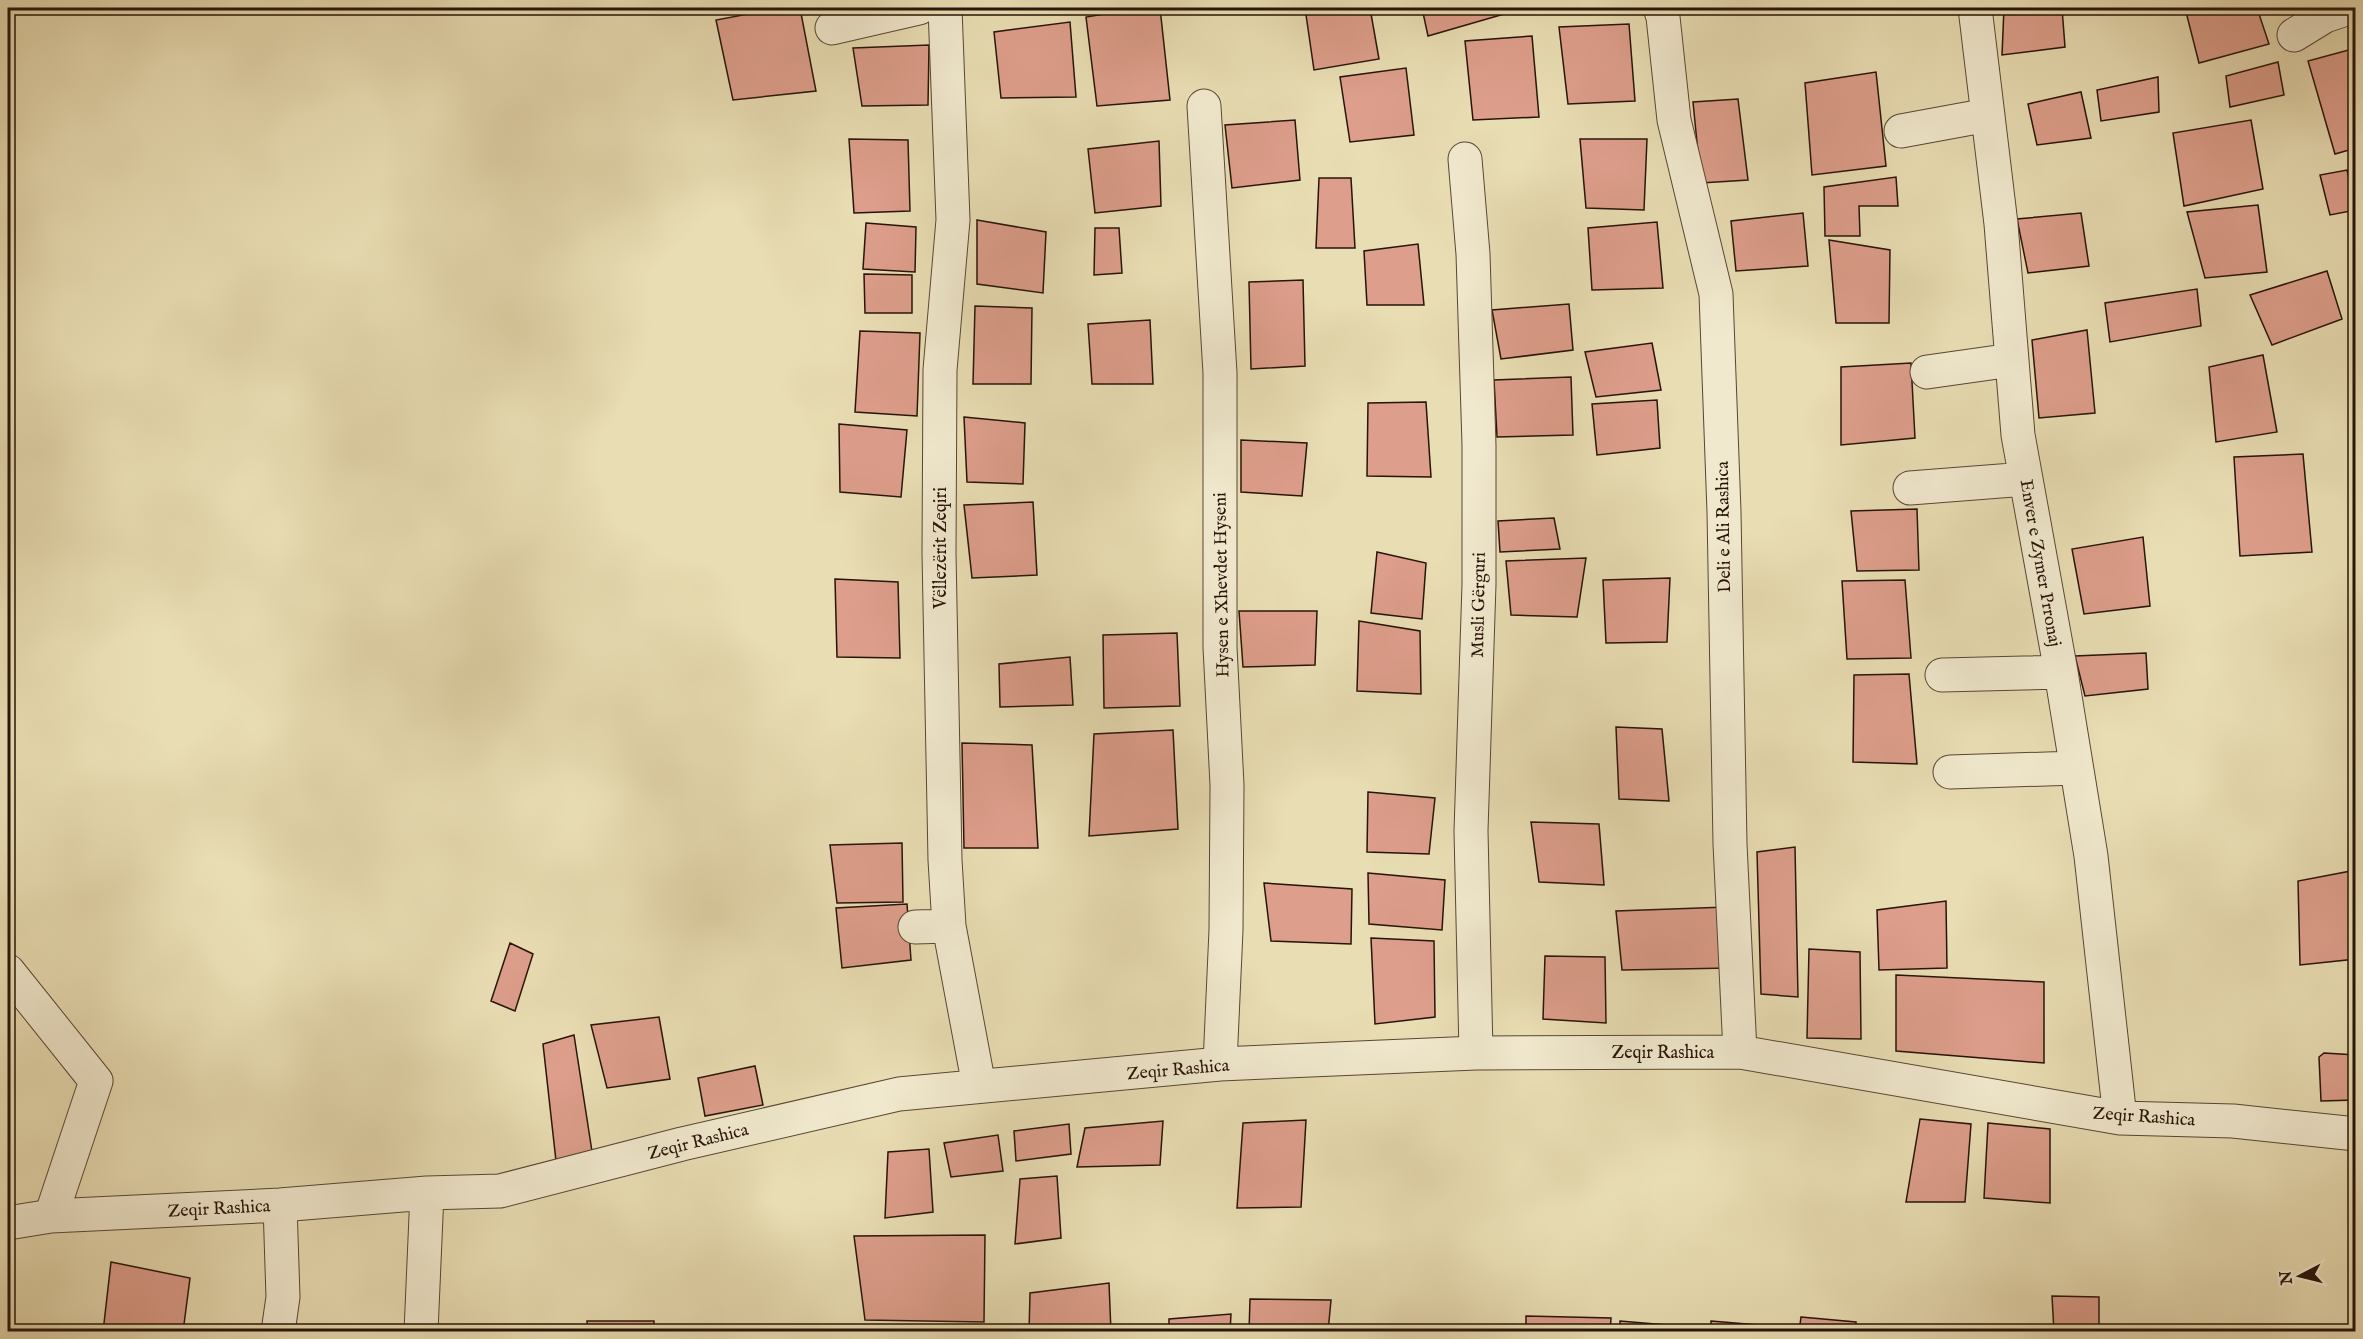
<svg xmlns="http://www.w3.org/2000/svg" width="2363" height="1339" font-family="'IM FELL English',serif">
  <rect width="100%" height="100%" fill="#e9ddb3"/>
  <filter id="stains"><feTurbulence type="fractalNoise" baseFrequency=".00333" numOctaves="4"/><feColorMatrix values="0 0 0 0 .2 0 0 0 0 .09 0 0 0 0 .02 0 0 0 .5 -.17"/></filter>
  <radialGradient id="worn" r=".72"><stop offset=".6" stop-color="#630" stop-opacity="0"/><stop offset="1" stop-color="#630" stop-opacity=".3"/></radialGradient>
  <!-- building -->
  <path fill="#dd9e8b" stroke="#271409" stroke-width="1.5" d="M710,8H737L710,14Z
    M780,8H800L816,91L733,100L716,20Z
    M1141,8H1160L1170,100L1097,106L1086,17Z
    M1305,8H1370L1379,59L1314,70Z
    M1422,8H1509L1511,12L1428,36Z
    M2004,8H2062L2065,47L2002,55Z
    M2185,8H2257L2269,44L2199,63Z
    M1070,22L1076,97L1001,98L994,32Z
    M1629,24L1635,101L1568,104L1559,27Z
    M1532,36L1539,117L1473,120L1465,41Z
    M929,45L928,105L862,106L853,48Z
    M2356,48V148L2335,154L2308,61Z
    M2278,62L2284,95L2230,107L2226,76Z
    M1406,68L1414,135L1350,142L1340,77Z
    M1876,72L1886,166L1812,175L1805,83Z
    M2158,77L2159,112L2101,121L2097,90Z
    M2081,92L2091,138L2037,145L2028,104Z
    M1738,99L1748,180L1701,183L1693,102Z
    M1295,120L1300,180L1232,188L1225,125Z
    M2251,120L2263,189L2184,206L2173,133Z
    M849,139L908,140L910,211L854,213Z
    M1580,139H1647L1644,210L1586,208Z
    M1159,141L1161,206L1095,213L1088,149Z
    M2347,170L2356,210L2330,215L2320,175Z
    M1896,177L1898,206H1859L1860,236H1825L1824,187Z
    M1319,178H1351L1355,248H1316Z
    M2258,205L2267,272L2205,278L2187,212Z
    M1803,213L1808,266L1736,271L1731,221Z
    M2081,213L2089,266L2028,273L2017,219Z
    M977,220L1046,232L1043,293L977,284Z
    M1657,222L1663,288L1592,290L1588,228Z
    M866,223L916,227L915,272L863,269Z
    M1095,228H1119L1122,273L1094,275Z
    M1829,240L1890,250L1889,323H1836Z
    M1418,244L1424,305H1367L1364,251Z
    M2327,271L2342,319L2272,345L2250,295Z
    M864,274L912,275V313H865Z
    M1303,280L1305,366L1251,369L1249,282Z
    M2197,289L2201,326L2110,342L2105,303Z
    M1569,304L1573,350L1501,359L1492,310Z
    M975,306L1032,308L1031,384H973Z
    M1150,320L1153,384H1092L1088,324Z
    M2087,330L2095,413L2039,418L2032,340Z
    M860,331L920,333L917,416L855,412Z
    M1652,343L1661,390L1596,397L1585,352Z
    M2263,355L2277,432L2216,442L2209,367Z
    M1911,363L1915,438L1841,445V367Z
    M1571,377L1573,435L1497,437L1494,380Z
    M1657,400L1660,448L1597,455L1592,404Z
    M1426,402L1431,477L1367,476L1368,403Z
    M964,417L1025,423L1023,484L967,482Z
    M839,424L907,430L901,497L840,492Z
    M1241,440L1307,443L1302,496L1241,492Z
    M2303,454L2312,552L2240,556L2234,457Z
    M1033,502L1037,575L972,578L964,505Z
    M1917,509L1919,570L1857,571L1851,511Z
    M1554,518L1560,549L1500,552L1498,521Z
    M2143,537L2150,606L2084,614L2072,549Z
    M1377,552L1426,563L1422,619L1371,613Z
    M1586,558L1577,617L1511,615L1506,561Z
    M1670,578L1667,642L1606,643L1603,580Z
    M835,579L898,582L900,658L837,657Z
    M1905,580L1911,658L1847,659L1842,581Z
    M1239,611H1317L1315,665L1243,667Z
    M1359,621L1420,631L1421,694L1357,691Z
    M1177,633L1180,706L1104,708L1103,635Z
    M2146,653L2148,689L2085,696L2075,656Z
    M1070,657L1073,705L1000,707L999,664Z
    M1909,674L1917,764L1853,762L1854,675Z
    M1616,727L1662,729L1669,801L1619,799Z
    M1173,730L1178,829L1089,836L1094,734Z
    M962,743L1032,745L1038,848H964Z
    M1368,792L1435,798L1429,854L1367,852Z
    M1531,822L1599,824L1604,885L1539,882Z
    M902,843L903,902L837,903L830,845Z
    M1795,847L1798,997L1761,994L1757,852Z
    M2351,871L2356,914V959L2300,965L2298,881Z
    M1368,873L1445,880L1442,930L1369,924Z
    M1264,883L1352,889L1351,944L1271,941Z
    M1946,901L1947,968L1879,970L1877,910Z
    M907,904L911,960L842,968L836,908Z
    M1727,907L1730,968L1622,970L1616,911Z
    M1371,938L1434,941L1435,1017L1375,1024Z
    M510,943L533,954L515,1011L491,1001Z
    M1809,949L1860,952L1861,1039L1807,1038Z
    M1545,956L1605,957L1606,1023L1543,1019Z
    M1896,975L2044,982V1063L1896,1051Z
    M659,1017L670,1079L607,1088L591,1025Z
    M574,1035L593,1158L557,1170L543,1044Z
    M2324,1053L2356,1055V1100L2321,1101L2319,1057Z
    M755,1066L763,1105L705,1116L698,1078Z
    M1920,1119L1971,1124L1965,1202H1906Z
    M1306,1120L1301,1207L1237,1208L1243,1123Z
    M1163,1121L1160,1165L1077,1167L1085,1128Z
    M1988,1123L2050,1129V1203L1984,1198Z
    M1069,1124L1071,1154L1016,1161L1014,1131Z
    M998,1135L1003,1171L951,1177L944,1143Z
    M929,1149L933,1212L885,1218L888,1152Z
    M1057,1176L1061,1238L1015,1244L1020,1179Z
    M985,1235L984,1322L865,1320L854,1236Z
    M111,1262L190,1278L183,1332H103Z
    M1109,1283L1111,1332H1029L1030,1293Z
    M2052,1296L2099,1297V1332H2054Z
    M1250,1299L1331,1300L1328,1332H1249Z
    M1231,1314L1230,1332H1169V1319Z
    M1526,1316L1611,1318L1610,1332H1526Z
    M1801,1317L1856,1322V1332H1799Z
    M587,1321H654V1332H588Z
    M1620,1321L1678,1326V1332H1620Z
    M1711,1321L1784,1327V1332H1711Z"/>
  <g fill="none" stroke-linecap="round" stroke-linejoin="round">
    <defs>
      <path id="minor" d="M945,8L953,220L940,370L939,553L945,860L949,926L979,1086
        M1660,8L1663,17L1674,120L1716,294L1724,512L1730,844L1740,1052
        M1975,8L2001,224L2018,435L2061,672L2091,856L2120,1118
        M832,28L919,8
        M2294,35L2325,16L2349,8
        M1204,106L1220,373V647L1227,785L1226,930L1220,1064
        M1901,131L1988,115
        M1465,159L1473,254L1479,445V584L1471,831L1476,1053
        M1927,372L2012,360
        M1910,488L2026,479
        M1942,675L2061,672
        M1950,772L2076,768
        M915,927L949,926
        M8,971L96,1081L51,1216
        M8,1223L51,1216L280,1205L427,1193L500,1191L682,1144L899,1094L1220,1064L1476,1053L1740,1052L2120,1118L2233,1121L2356,1134
        M278,1332L283,1297L280,1205
        M421,1332L427,1193"/>
    </defs>
    <!-- minor casing -->
    <use href="#minor" stroke="#584634" stroke-width="35"/>
    <!-- minor -->
    <use href="#minor" stroke="#f1e9ce" stroke-width="33"/>
  </g>
  <g text-anchor="middle" stroke-width="4.5" stroke-linejoin="round" paint-order="stroke">
    <!-- street labels -->
    <g font-size="18" fill="#271409" stroke="#f1e9ce">
      <text transform="translate(1723 527) rotate(-91)" y="6">Deli e Ali Rashica</text>
      <text transform="translate(940 548) rotate(-90)" y="6">Vëllezërit Zeqiri</text>
      <text transform="translate(2041 563) rotate(80)" y="6">Enver e Zymer Prronaj</text>
      <text transform="translate(1221 585) rotate(-91)" y="6">Hysen e Xhevdet Hyseni</text>
      <text transform="translate(1478 605) rotate(-89)" y="6">Musli Gërguri</text>
      <text x="1663" y="1058">Zeqir Rashica</text>
      <text transform="translate(1178 1069) rotate(-5)" y="6">Zeqir Rashica</text>
      <text transform="translate(2144 1116) rotate(4)" y="6">Zeqir Rashica</text>
      <text transform="translate(698 1141) rotate(-14)" y="6">Zeqir Rashica</text>
      <text transform="translate(219 1208) rotate(-3)" y="6">Zeqir Rashica</text>
    </g>
  </g>
  <!-- margin -->
  <rect width="2363" height="1339" fill="none" stroke="#e9ddb3" stroke-width="30"/>
  <rect x="9" y="9" width="2345" height="1321" fill="none" stroke="#271409" stroke-width="3"/>
  <rect x="15" y="15" width="2333" height="1309" fill="none" stroke="#271409" stroke-width="1.5"/>
  <!-- north arrow -->
  <g transform="translate(2300 1276) rotate(263)" stroke="#f1e9ce" stroke-width="4.5" paint-order="stroke">
  <path d="M0-4.5L10 22L0 15L-10 22Z" fill="#271409"/>
  <text y="-9" font-size="16" font-weight="bold" text-anchor="middle" fill="#271409">N</text>
  </g>
  <rect width="100%" height="100%" filter="url(#stains)"/>
  <rect width="100%" height="100%" fill="url(#worn)"/>
</svg>
